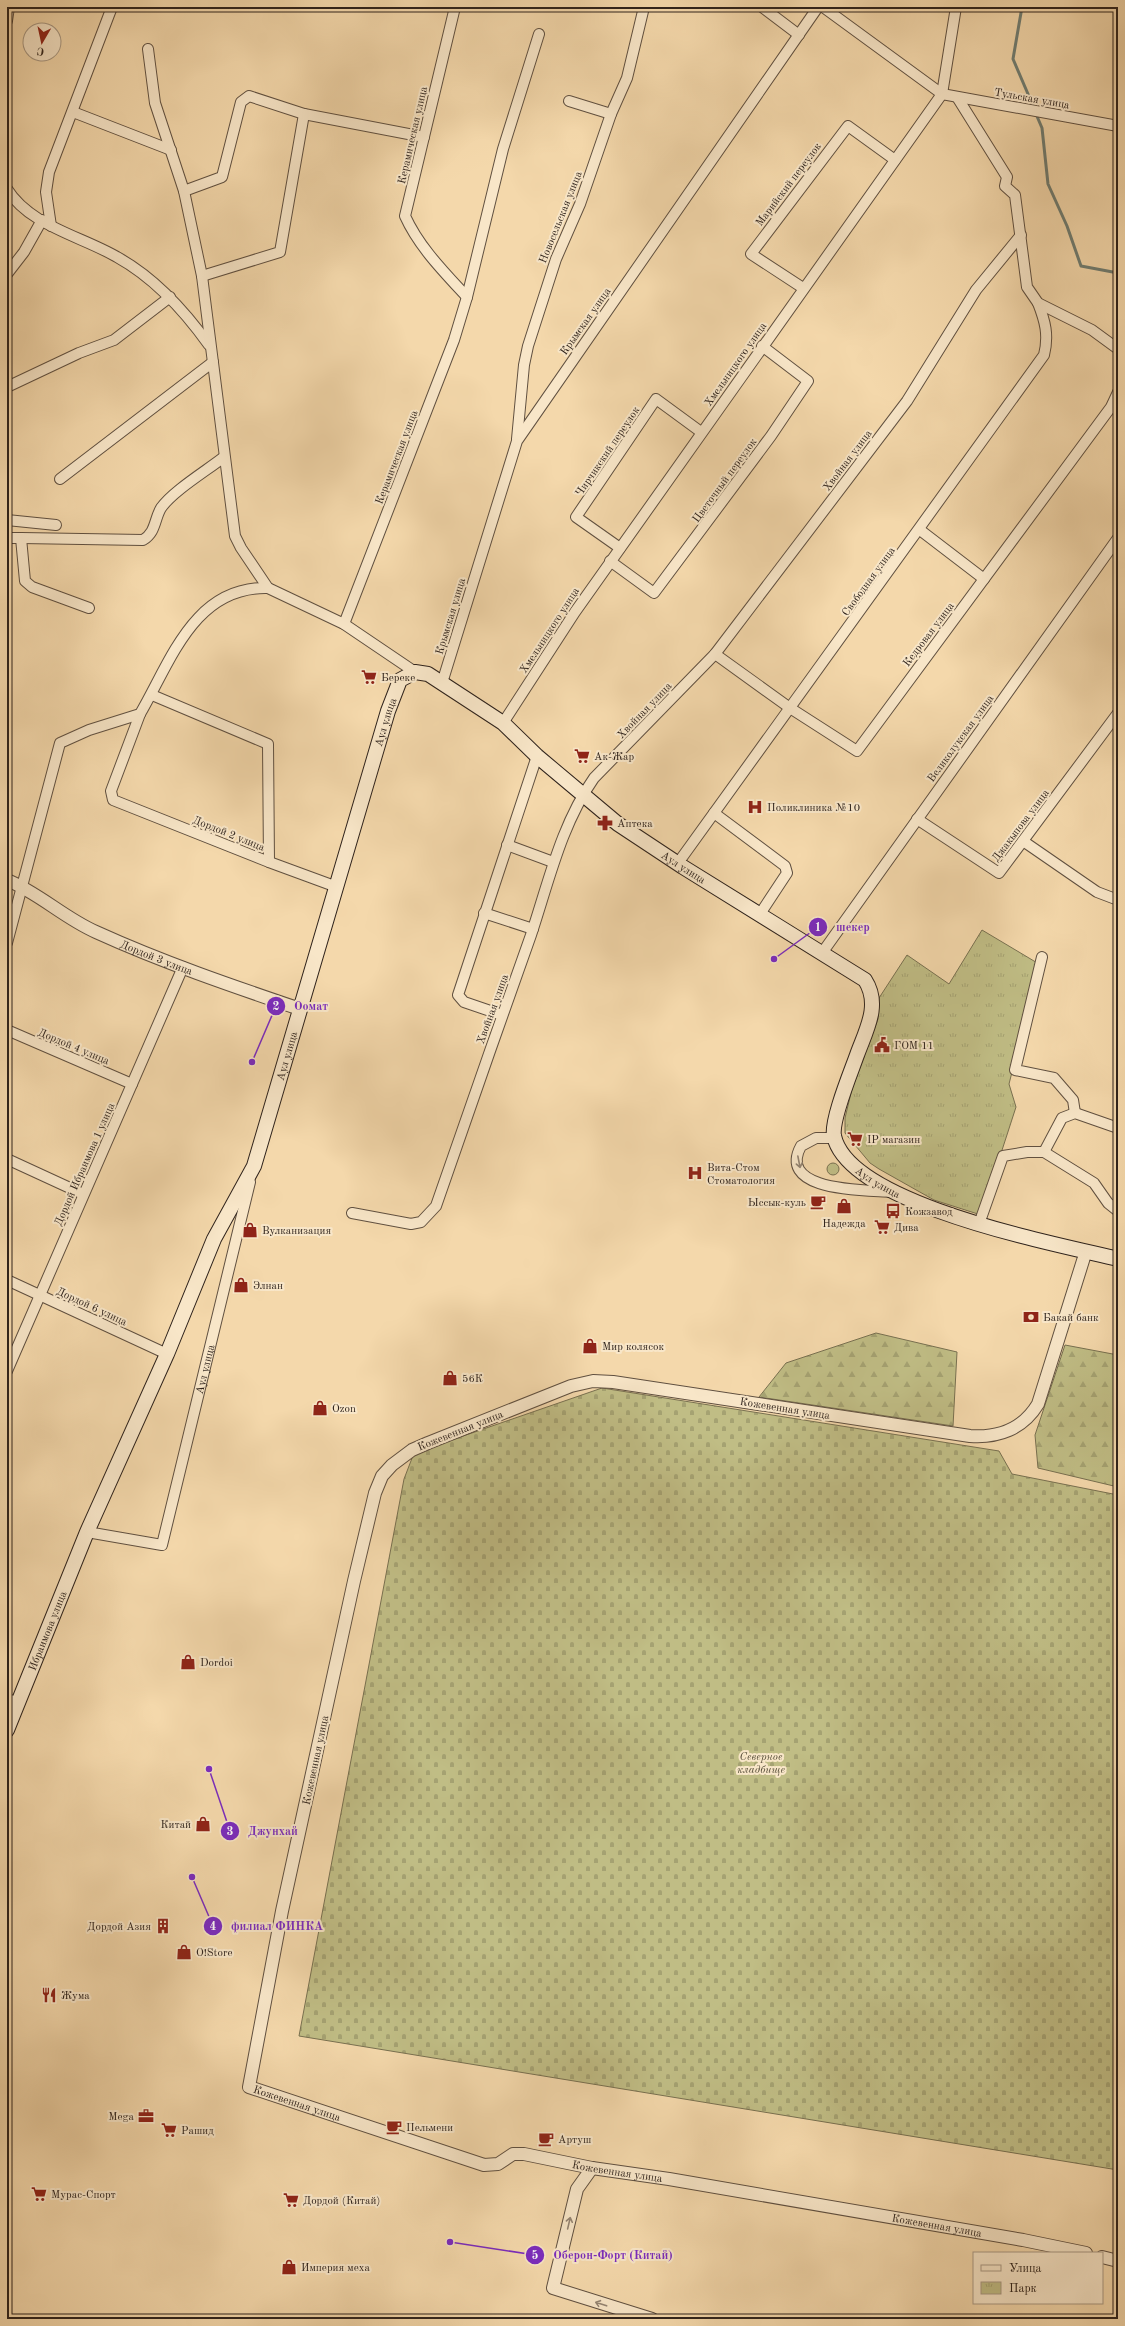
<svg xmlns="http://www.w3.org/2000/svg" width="1125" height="2326" font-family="'Old Standard TT',serif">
  <defs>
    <pattern id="forest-firs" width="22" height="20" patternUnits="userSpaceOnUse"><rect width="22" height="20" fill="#c0bd85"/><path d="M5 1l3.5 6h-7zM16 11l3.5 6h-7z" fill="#a5a272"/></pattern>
    <pattern id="cemetery-stones" width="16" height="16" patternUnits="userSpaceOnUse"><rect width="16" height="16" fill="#c0bd85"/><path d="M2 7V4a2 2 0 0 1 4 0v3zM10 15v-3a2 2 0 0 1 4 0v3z" fill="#a5a272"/></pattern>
    <pattern id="park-tufts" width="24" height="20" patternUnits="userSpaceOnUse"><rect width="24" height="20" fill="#c0bd85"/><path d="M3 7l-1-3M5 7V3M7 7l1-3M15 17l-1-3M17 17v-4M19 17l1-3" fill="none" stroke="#a5a272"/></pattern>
  </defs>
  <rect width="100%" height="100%" fill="#f4d8ab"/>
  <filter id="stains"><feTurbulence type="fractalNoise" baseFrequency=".005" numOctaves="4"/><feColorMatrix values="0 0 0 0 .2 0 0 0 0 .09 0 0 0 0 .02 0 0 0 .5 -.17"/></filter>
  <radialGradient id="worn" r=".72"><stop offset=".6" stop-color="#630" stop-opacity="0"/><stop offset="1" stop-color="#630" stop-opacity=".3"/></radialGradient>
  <!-- grass -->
  <path fill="#c0bd85" stroke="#787050" d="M827 1169a6 6 0 1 1 12 0a6 6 0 1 1-12 0Z"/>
  <!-- forest -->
  <path fill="url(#forest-firs)" stroke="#787050" d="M876,1333L957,1352L953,1426L759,1397L786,1363Z
    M1065,1345L1118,1355V1487L1038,1468L1035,1435Z"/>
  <!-- cemetery -->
  <path fill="url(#cemetery-stones)" stroke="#787050" d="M602,1388L999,1451L1012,1474L1118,1495V2170L299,2036L404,1479L414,1453Z"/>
  <!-- park -->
  <path fill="url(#park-tufts)" stroke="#787050" d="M982,930L1039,964L1009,1084L1016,1107L981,1215L934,1200L879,1169L870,1163L845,1133V1118L852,1089L878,1019L879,998L907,955L949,984Z"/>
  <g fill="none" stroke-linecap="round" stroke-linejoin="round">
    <!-- stream -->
    <path stroke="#707d72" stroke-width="3" d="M1022,7L1013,59L1034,108
      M1036,114L1042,128L1048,184L1067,226L1081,266L1118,273"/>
    <defs>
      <g id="minor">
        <path d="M455,7L405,216C419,247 444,272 467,297"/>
        <path d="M762,7L799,35"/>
        <path d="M823,7L942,94L1118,126"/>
        <path d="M7,21L9,7"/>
        <path d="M148,49L155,103L184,191L202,276L235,536L241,548L268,588L344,624L415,672"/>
        <path d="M957,97L1007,177L1005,186L1015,195L1027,287L1038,303L1092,330L1118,349"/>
        <path d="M569,101L611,114"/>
        <path d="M73,112L171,150"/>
        <path d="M7,189C30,226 81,236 117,257C155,278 184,310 209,345"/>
        <path d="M184,191L222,177L241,102L249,96L304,114L424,137"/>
        <path d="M51,226L46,192L49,172L112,7"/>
        <path d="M7,274L24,252L42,220"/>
        <path d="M202,276L280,252L304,114"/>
        <path d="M803,288L751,254L848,126L895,160"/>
        <path d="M7,387L79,353L114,340L170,297"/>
        <path d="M517,439L524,365L528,346L556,259L580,204L611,114L627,78L644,7"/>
        <path d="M60,479L213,362"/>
        <path d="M7,520L56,525"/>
        <path d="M920,530L984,579"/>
        <path d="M7,538H21L25,581L32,587L89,608"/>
        <path d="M21,538L143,540C156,532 154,520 161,508C173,491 206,471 224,457"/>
        <path d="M620,548L576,517L656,399L701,432"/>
        <path d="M610,561L654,593L771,436L808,381L762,346"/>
        <path d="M344,624L454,340L467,297L503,149L539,34"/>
        <path d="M715,654L790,708L857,751L1111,407L1118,392"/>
        <path d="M442,683L517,441L818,7"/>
        <path d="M152,695L268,744L269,862"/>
        <path d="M140,714L111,791L113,800L269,862L337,887"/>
        <path d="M503,723L575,612L942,94L956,7"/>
        <path d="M714,813L785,866L787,873L760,914"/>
        <path d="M917,819L999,873L1118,713"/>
        <path d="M1023,841L1097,892L1118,900"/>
        <path d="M507,845L553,862"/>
        <path d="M678,863L1044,355C1049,335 1045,321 1038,303"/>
        <path d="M484,913L533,929"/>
        <path d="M7,943L60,743L89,730L140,714C171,661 194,586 268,588"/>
        <path d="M822,953L1118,538"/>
        <path d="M1042,957L1015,1070L1054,1078L1073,1100L1075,1113"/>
        <path d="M502,1015L464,1002L458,995L537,756"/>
        <path d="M7,1030L132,1084"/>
        <path d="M834,1138H816L801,1146C776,1192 866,1190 890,1192"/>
        <path d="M1044,1152L1094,1183L1108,1203L1118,1211"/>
        <path d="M7,1159L83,1194"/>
        <path d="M352,1213L411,1224L421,1222L436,1206C467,1116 499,1025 531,935C549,881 561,825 594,778L715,654L907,401L976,290L1021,235"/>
        <path d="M979,1224L1003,1156L1027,1152H1044L1062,1118L1075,1113L1118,1128"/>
        <path d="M7,1280L167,1354"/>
        <path d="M7,1371L183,967"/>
        <path id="s1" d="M87,1532L162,1545L250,1182"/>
        <path d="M7,1699L17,1702"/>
      </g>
      <g id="tertiary">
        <path id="s2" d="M7,880C39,893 64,918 96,932C162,962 232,986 300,1009"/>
        <path id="s3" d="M1086,1251L1038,1404C1023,1429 998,1438 970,1436L613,1382L593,1381L571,1386L428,1443L412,1450L392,1465L382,1476L375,1493L354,1581L282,1911L249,2087L484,2165L498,2164L513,2154H524L592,2168L669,2179L1023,2240L1086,2253"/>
        <path d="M592,2168L577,2189L553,2288L652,2319"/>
        <path d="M1102,2257L1118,2261"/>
      </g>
      <g id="secondary">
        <path id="s4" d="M7,1730L87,1532L167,1354L214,1239L254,1166L388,711L400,680L415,672L428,674L503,723L537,756L618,824L683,867L865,980C881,1005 866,1030 857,1055C851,1072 831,1120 834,1136C849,1205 1057,1244 1118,1259"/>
      </g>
    </defs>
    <!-- minor casing -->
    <use href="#minor" stroke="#605040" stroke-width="12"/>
    <!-- tertiary casing -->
    <use href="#tertiary" stroke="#605040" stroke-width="14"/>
    <!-- secondary casing -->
    <use href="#secondary" stroke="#2f231c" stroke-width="16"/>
    <!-- minor -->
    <use href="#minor" stroke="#f8e6c8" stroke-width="10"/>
    <!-- tertiary -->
    <use href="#tertiary" stroke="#f8e6c8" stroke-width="12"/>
    <!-- secondary -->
    <use href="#secondary" stroke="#f8e6c8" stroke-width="14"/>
  </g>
  <!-- one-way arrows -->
  <defs><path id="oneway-shaft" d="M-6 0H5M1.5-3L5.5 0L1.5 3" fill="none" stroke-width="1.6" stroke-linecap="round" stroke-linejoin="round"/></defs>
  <g stroke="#948472">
    <use href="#oneway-shaft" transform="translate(799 1162) rotate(79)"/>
    <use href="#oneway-shaft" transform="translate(569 2223) rotate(-77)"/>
    <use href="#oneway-shaft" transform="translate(601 2304) rotate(-162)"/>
  </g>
  <!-- icons -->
  <defs>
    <symbol id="supermarket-bare" viewBox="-9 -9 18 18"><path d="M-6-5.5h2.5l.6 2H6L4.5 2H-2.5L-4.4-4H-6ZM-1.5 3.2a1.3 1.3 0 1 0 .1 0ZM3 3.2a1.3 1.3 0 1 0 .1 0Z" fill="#8f2418" stroke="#f8e6c8" stroke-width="2.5" paint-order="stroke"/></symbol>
    <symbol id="hospital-bare" viewBox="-9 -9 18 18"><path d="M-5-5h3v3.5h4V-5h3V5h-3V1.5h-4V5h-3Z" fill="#8f2418" stroke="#f8e6c8" stroke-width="2.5" paint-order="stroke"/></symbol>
    <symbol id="pharmacy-bare" viewBox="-9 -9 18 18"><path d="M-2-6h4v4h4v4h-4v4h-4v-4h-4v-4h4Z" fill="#8f2418" stroke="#f8e6c8" stroke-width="2.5" paint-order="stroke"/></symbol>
    <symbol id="civic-bare" viewBox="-9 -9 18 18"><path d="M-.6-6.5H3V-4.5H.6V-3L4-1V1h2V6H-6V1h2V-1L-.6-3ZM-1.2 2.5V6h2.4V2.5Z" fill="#8f2418" stroke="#f8e6c8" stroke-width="2.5" paint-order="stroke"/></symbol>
    <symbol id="cafe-bare" viewBox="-9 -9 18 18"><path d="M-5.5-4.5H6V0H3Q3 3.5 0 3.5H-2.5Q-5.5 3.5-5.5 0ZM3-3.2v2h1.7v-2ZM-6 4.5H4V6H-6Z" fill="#8f2418" stroke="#f8e6c8" stroke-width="2.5" paint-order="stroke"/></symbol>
    <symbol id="shop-bare" viewBox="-9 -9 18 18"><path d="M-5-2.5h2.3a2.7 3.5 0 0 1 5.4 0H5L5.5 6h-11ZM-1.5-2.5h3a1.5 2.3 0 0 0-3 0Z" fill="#8f2418" stroke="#f8e6c8" stroke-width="2.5" paint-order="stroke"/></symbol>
    <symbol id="bus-bare" viewBox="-9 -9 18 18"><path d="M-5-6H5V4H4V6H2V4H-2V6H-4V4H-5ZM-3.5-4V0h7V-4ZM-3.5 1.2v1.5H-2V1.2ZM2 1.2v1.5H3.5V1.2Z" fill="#8f2418" stroke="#f8e6c8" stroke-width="2.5" paint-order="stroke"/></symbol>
    <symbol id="bank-bare" viewBox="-9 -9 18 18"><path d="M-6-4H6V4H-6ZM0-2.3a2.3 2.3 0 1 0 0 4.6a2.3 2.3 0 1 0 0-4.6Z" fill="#8f2418" stroke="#f8e6c8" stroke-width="2.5" paint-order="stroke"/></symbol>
    <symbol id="building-bare" viewBox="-9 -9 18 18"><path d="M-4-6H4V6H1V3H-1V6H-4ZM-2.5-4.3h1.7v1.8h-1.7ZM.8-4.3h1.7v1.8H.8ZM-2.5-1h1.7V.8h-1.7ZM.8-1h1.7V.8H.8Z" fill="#8f2418" stroke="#f8e6c8" stroke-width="2.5" paint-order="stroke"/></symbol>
    <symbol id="restaurant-bare" viewBox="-9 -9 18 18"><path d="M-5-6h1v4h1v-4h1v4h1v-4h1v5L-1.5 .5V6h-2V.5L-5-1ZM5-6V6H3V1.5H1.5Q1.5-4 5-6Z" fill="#8f2418" stroke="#f8e6c8" stroke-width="2.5" paint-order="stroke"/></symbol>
    <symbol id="office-bare" viewBox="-9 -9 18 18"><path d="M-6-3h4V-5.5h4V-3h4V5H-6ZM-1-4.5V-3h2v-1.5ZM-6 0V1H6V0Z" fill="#8f2418" stroke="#f8e6c8" stroke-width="2.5" paint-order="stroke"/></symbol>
  </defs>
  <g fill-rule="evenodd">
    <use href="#supermarket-bare" x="358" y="666" width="22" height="22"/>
    <use href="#supermarket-bare" x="571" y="745" width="22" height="22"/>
    <use href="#hospital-bare" x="744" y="796" width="22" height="22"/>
    <use href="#pharmacy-bare" x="594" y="812" width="22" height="22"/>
    <use href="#civic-bare" x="871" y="1034" width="22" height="22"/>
    <use href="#supermarket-bare" x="844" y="1128" width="22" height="22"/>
    <use href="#hospital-bare" x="684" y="1162" width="22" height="22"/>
    <use href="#cafe-bare" x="807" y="1191" width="22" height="22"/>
    <use href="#shop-bare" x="833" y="1195" width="22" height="22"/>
    <use href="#bus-bare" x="882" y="1200" width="22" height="22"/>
    <use href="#supermarket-bare" x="871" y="1216" width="22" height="22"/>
    <use href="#shop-bare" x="239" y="1219" width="22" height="22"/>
    <use href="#shop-bare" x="230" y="1274" width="22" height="22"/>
    <use href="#bank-bare" x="1020" y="1306" width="22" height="22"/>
    <use href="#shop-bare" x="579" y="1335" width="22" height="22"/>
    <use href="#shop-bare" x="439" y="1367" width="22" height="22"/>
    <use href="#shop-bare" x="309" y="1397" width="22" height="22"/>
    <use href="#shop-bare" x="177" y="1651" width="22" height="22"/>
    <use href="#shop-bare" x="192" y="1813" width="22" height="22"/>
    <use href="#building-bare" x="152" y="1915" width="22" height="22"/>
    <use href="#shop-bare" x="173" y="1941" width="22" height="22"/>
    <use href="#restaurant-bare" x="38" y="1984" width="22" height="22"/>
    <use href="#office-bare" x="135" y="2105" width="22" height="22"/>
    <use href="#cafe-bare" x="383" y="2116" width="22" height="22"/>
    <use href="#supermarket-bare" x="158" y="2119" width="22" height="22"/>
    <use href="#cafe-bare" x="535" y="2128" width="22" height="22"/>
    <use href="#supermarket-bare" x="28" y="2183" width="22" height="22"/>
    <use href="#supermarket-bare" x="280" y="2189" width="22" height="22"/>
    <use href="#shop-bare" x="278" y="2256" width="22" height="22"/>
  </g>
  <g text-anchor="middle" stroke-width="4" stroke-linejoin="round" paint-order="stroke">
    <!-- street labels -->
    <g font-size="11" fill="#2f231c" stroke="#f8e6c8">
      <text transform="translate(1032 98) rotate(10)" y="4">Тульская улица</text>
      <text transform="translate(412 135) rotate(-77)" y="4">Керамическая улица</text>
      <text transform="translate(788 184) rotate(-53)" y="4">Марийский переулок</text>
      <text transform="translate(560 217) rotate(-68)" y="4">Новосельская улица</text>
      <text transform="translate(585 321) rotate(-55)" y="4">Крымская улица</text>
      <text transform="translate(735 364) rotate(-55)" y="4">Хмельницкого улица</text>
      <text transform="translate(607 451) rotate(-56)" y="4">Чирчикский переулок</text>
      <text transform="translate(396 457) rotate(-69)" y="4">Керамическая улица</text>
      <text transform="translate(847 460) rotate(-53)" y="4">Хвойная улица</text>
      <text transform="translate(724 480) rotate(-54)" y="4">Цветочный переулок</text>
      <text transform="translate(868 581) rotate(-54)" y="4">Свободная улица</text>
      <text transform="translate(450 616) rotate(-73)" y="4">Крымская улица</text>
      <text transform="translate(549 630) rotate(-57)" y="4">Хмельницкого улица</text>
      <text transform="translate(928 634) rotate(-53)" y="4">Кедровая улица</text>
      <text transform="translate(644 710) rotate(-46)" y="4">Хвойная улица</text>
      <text dy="4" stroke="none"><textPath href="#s4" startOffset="1079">Аул улица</textPath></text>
      <text transform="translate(960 738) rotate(-54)" y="4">Великолукская улица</text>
      <text transform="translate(1020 825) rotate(-53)" y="4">Джакыпова улица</text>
      <text transform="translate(229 833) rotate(22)" y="4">Дордой 2 улица</text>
      <text dy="4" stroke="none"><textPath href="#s4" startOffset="1475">Аул улица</textPath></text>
      <text dy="4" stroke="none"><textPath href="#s2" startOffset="169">Дордой 3 улица</textPath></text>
      <text transform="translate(492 1009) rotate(-70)" y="4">Хвойная улица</text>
      <text transform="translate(74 1046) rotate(23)" y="4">Дордой 4 улица</text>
      <text dy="4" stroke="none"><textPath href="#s4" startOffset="731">Аул улица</textPath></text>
      <text transform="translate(84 1164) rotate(-66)" y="4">Дордой Ибраимова 1 улица</text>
      <text dy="4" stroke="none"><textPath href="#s4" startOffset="1918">Аул улица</textPath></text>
      <text transform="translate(92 1306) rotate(25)" y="4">Дордой 6 улица</text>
      <text dy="4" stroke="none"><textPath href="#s1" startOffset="257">Аул улица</textPath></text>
      <text transform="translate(785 1408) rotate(9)" y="4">Кожевенная улица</text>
      <text transform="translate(460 1430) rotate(-22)" y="4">Кожевенная улица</text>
      <text dy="4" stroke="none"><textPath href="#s4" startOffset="107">Ибраимова улица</textPath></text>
      <text transform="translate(315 1760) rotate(-78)" y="4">Кожевенная улица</text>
      <text dy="4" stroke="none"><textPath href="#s3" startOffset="1531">Кожевенная улица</textPath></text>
      <text dy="4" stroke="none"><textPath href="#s3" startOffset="1866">Кожевенная улица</textPath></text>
      <text dy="4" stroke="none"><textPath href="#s3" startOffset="2190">Кожевенная улица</textPath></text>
    </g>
    <!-- poi labels -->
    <g font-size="11" fill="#2f231c" stroke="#f8e6c8" text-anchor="start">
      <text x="381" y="681">Береке</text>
      <text x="594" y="760">Ак-Жар</text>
      <text x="767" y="811">Поликлиника №10</text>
      <text x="617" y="827">Аптека</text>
      <text x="894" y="1049">ГОМ 11</text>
      <text x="867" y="1143">IP магазин</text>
      <text x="707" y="1171">Вита-Стом<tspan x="707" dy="13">Стоматология</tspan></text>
      <text x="806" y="1206" text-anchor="end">Ыссык-куль</text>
      <text x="905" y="1215">Кожзавод</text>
      <text x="844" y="1227" text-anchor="middle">Надежда</text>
      <text x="894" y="1231">Дива</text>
      <text x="262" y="1234">Вулканизация</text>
      <text x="253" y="1289">Элнан</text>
      <text x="1043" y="1321">Бакай банк</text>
      <text x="602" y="1350">Мир колясок</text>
      <text x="462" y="1382">56К</text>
      <text x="332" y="1412">Ozon</text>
      <text x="200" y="1666">Dordoi</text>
      <text x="191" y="1828" text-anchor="end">Китай</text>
      <text x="151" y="1930" text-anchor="end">Дордой Азия</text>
      <text x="196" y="1956">O!Store</text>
      <text x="61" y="1999">Жума</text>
      <text x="134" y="2120" text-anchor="end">Mega</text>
      <text x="406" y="2131">Пельмени</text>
      <text x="181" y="2134">Рашид</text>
      <text x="558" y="2143">Артуш</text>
      <text x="51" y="2198">Мурас-Спорт</text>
      <text x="303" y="2204">Дордой (Китай)</text>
      <text x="301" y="2271">Империя меха</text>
    </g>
    <!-- park labels -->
    <g font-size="11" font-style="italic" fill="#534a36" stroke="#f8e6c8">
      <text x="761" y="1760">Северное<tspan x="761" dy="13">кладбище</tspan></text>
    </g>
  </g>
  <!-- callouts -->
  <path fill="none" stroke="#7b2cbf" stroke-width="1.5" d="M774 959L818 927M252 1062L276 1006M209 1769L230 1831M192 1877L213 1926M450 2242L535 2255"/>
  <g fill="#7b2cbf" stroke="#f8e6c8" stroke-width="1.5">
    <circle cx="774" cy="959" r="4"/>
    <circle cx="252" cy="1062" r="4"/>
    <circle cx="209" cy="1769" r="4"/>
    <circle cx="192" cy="1877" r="4"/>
    <circle cx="450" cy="2242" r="4"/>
    <circle cx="818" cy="927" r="10"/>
    <circle cx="276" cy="1006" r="10"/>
    <circle cx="230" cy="1831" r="10"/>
    <circle cx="213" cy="1926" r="10"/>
    <circle cx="535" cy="2255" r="10"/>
  </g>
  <g font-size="12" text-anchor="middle" font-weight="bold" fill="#fff">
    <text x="818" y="931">1</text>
    <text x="276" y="1010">2</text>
    <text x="230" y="1835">3</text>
    <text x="213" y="1930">4</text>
    <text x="535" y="2259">5</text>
  </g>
  <g font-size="12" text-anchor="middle" font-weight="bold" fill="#7b2cbf" stroke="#f8e6c8" stroke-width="4" stroke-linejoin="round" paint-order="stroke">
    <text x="853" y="931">шекер</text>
    <text x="311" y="1010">Оомат</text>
    <text x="273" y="1835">Джунхай</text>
    <text x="277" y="1930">филиал ФИНКА</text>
    <text x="613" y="2259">Оберон-Форт (Китай)</text>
  </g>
  <!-- margin -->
  <rect width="1125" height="2326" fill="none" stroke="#f4d8ab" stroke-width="24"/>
  <rect x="8" y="8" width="1109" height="2310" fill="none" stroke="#2f231c" stroke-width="2"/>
  <rect x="12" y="12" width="1101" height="2302" fill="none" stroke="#2f231c"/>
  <!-- legend -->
  <rect x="973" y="2252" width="130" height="52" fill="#f8e6c8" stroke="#a89883"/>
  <rect x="981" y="2265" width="20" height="6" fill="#f8e6c8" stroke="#a89883"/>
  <text x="1009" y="2272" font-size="12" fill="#2f231c">Улица</text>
  <rect x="981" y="2282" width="20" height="12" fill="url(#park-tufts)" stroke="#a89883"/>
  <text x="1009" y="2292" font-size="12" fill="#2f231c">Парк</text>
  <!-- north arrow -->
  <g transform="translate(42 42) rotate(189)"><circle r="19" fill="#f8e6c8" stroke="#a89883"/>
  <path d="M0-3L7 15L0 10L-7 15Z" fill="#8f2418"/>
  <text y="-6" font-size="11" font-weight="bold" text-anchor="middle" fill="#2f231c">С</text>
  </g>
  <rect width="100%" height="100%" filter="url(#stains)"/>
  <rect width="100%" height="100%" fill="url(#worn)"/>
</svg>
